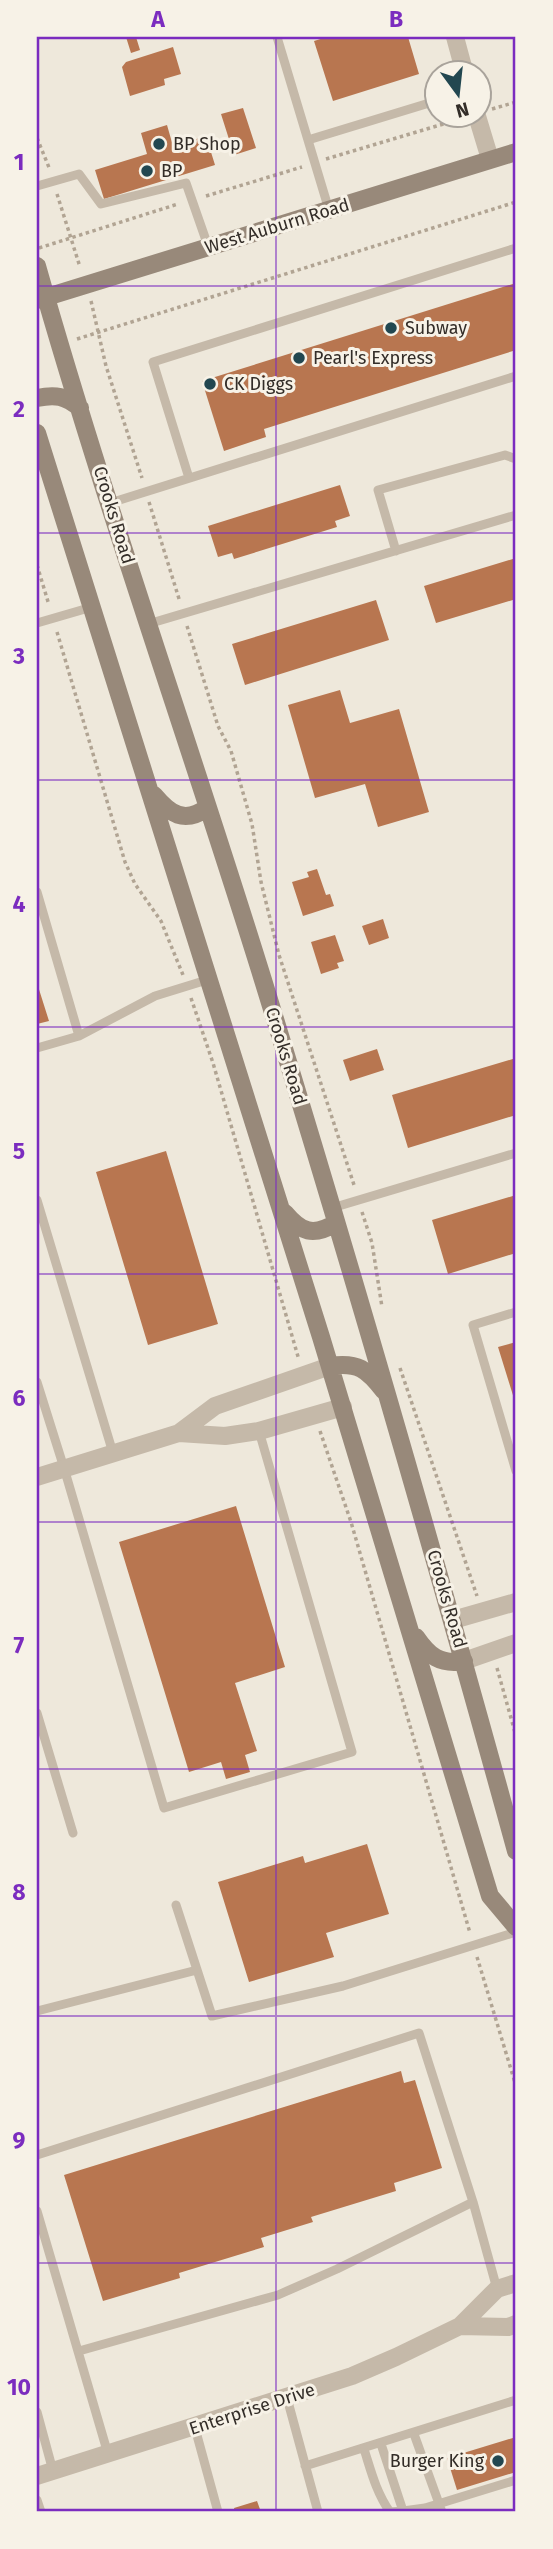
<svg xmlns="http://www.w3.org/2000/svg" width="553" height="2549" font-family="'Fira Sans',sans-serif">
  <rect width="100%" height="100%" fill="#eee8db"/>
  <!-- building -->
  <path fill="#b87650" d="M126,37H136L140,50L131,53Z
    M327,37H408L419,74L333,101L314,41Z
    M173,47L181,74L164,79L165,85L130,96L122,67L126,62Z
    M243,108L256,148L234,155L221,114Z
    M167,125L173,146L206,136L215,165L104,199L95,170L147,154L141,133Z
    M516,283V350L264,429L266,437L224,451L202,381Z
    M340,485L350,516L335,521L337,527L234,559L232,553L218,557L208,526Z
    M516,558V599L436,623L424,586Z
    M376,600L389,640L245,685L232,644Z
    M340,690L350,723L399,709L429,812L378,827L365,784L315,798L288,705Z
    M317,869L326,895L330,894L334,906L303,916L292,882L309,877L307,872Z
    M383,919L389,938L369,945L362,926Z
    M335,935L344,961L337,963L339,968L321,974L311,942Z
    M37,983L49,1021L37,1024Z
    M377,1049L384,1070L350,1081L343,1060Z
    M516,1058V1115L408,1148L392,1095Z
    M166,1151L218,1324L148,1345L96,1172Z
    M516,1195V1253L448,1274L432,1220Z
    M516,1342V1405L498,1347Z
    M236,1506L285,1667L235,1683L257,1751L245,1755L250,1772L226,1779L221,1762L189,1772L119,1542Z
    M367,1844L389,1914L326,1933L334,1957L249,1982L218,1882L303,1856L305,1863Z
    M401,2071L404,2083L415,2080L442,2168L394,2183L396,2191L311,2217L313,2222L261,2238L264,2247L179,2273L180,2278L103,2301L64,2175Z
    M516,2437V2472L457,2490L447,2458Z
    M257,2501L261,2512H235L234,2508Z"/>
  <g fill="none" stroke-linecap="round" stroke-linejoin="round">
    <!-- path -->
    <path stroke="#b1a493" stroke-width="3.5" stroke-dasharray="3.5 3.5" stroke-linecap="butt" d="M492,109L516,102
      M37,138L50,170
      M326,159L460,119
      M57,194L80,267
      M206,196L302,167
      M39,248L178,204
      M91,301L106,366L142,478
      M77,339L516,202
      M149,502L180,602
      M37,565L49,605
      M187,626L218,726L231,751L252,824L261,882L279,955L355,1188
      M57,632L125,862L135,884L161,921L183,975
      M191,998L213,1063L299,1360
      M362,1212L372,1243L382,1307
      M400,1368L477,1596
      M320,1431L351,1522L470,1933
      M497,1668L516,1736
      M477,1957L516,2086"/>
    <!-- lane -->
    <path stroke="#c5b9a9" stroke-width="9" d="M277,37L329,210
      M308,140L426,104
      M37,186L79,174L101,204L186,183L208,246
      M189,478L153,362L516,248
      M110,503L516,376
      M396,551L378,490L505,455L516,459
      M37,623L92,607
      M148,624L516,515
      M37,892L79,1036
      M37,1048L79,1036L155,996L210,979
      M37,1200L113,1453
      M332,1208L516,1153
      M516,1312L473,1325L516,1471
      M37,1382L64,1468L164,1808L352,1752L259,1431
      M37,1713L73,1833
      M176,1905L212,2016L343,1986L516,1932
      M37,2011L197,1970
      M37,2155L419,2033L473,2202L337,2269L278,2295L79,2351
      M473,2202L497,2289
      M37,2211L108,2454
      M287,2398L318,2512
      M37,2412L53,2471
      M195,2428L218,2512
      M414,2434L442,2512
      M381,2444L403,2511L425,2508L516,2480
      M364,2449C371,2471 376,2492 390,2512L403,2511
      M305,2466L516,2400
      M37,2500L41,2512"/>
    <!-- street -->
    <path stroke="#c5b9a9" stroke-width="18" d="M455,37L465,74
      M477,116L490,159
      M179,1433L225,1436L259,1431L343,1407
      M37,1477L179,1433L215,1406L330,1366
      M453,1620L516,1602
      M464,1661L516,1643
      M460,2326L508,2327L516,2324
      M37,2476L352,2376L396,2357L460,2326L497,2289L516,2283"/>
    <!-- secondary -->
    <path stroke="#98897a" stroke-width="18" d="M37,266C105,506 189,741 263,980C352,1269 436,1560 516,1851
      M37,300L516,152
      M37,398C56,394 65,396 80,408
      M37,433L321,1337L490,1896L516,1927
      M154,795C170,814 184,824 207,808
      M285,1213C301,1232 313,1237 336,1223
      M330,1366C358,1362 367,1369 384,1391
      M416,1637C429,1656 440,1665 464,1661"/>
  </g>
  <!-- grid -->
  <path fill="none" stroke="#7b2cbf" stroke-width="2" stroke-opacity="0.55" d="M276,37V2512M37,286H516M37,533H516M37,780H516M37,1027H516M37,1274H516M37,1522H516M37,1769H516M37,2016H516M37,2263H516"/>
  <!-- markers -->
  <g fill="#224750" stroke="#f7f2e7" stroke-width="2.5">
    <circle cx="159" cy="144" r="7"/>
    <circle cx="147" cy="171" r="7"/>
    <circle cx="391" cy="328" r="7"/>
    <circle cx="299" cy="358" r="7"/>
    <circle cx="210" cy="384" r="7"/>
    <circle cx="498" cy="2461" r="7"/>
  </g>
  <g text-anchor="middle" stroke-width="6" stroke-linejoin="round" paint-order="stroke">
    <!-- poi labels -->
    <g font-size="18" fill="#332d28" stroke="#f7f2e7" text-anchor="start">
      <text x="173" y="150">BP Shop</text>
      <text x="161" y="177">BP</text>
      <text x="405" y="334">Subway</text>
      <text x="313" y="364">Pearl's Express</text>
      <text x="224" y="390">CK Diggs</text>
      <text x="484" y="2467" text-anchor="end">Burger King</text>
    </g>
    <!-- street labels -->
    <g font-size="18" fill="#332d28" stroke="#f7f2e7">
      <text transform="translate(277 226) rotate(-17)" y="6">West Auburn Road</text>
      <text transform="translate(114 515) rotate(73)" y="6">Crooks Road</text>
      <text transform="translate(286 1056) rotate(73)" y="6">Crooks Road</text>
      <text transform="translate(447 1599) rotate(74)" y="6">Crooks Road</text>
      <text transform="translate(252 2409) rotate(-18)" y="6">Enterprise Drive</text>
    </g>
  </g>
  <!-- border -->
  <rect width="553" height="2549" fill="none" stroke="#f7f2e7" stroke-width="77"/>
  <!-- north arrow -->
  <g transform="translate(458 94) rotate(165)"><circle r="33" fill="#f7f2e7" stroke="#a9a39b" stroke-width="2"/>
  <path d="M0-5L12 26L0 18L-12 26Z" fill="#224750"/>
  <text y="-10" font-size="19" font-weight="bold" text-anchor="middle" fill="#332d28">N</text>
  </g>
  <rect x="38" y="38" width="476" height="2472" fill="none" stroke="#7b2cbf" stroke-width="2.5"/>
  <g font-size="23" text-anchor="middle" font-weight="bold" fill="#7b2cbf">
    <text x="158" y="27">A</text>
    <text x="396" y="27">B</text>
    <text x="19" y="170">1</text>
    <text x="19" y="417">2</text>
    <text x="19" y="664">3</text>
    <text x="19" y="912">4</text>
    <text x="19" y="1159">5</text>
    <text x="19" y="1406">6</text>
    <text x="19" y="1653">7</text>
    <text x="19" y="1900">8</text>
    <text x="19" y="2148">9</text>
    <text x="19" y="2395">10</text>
  </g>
</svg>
